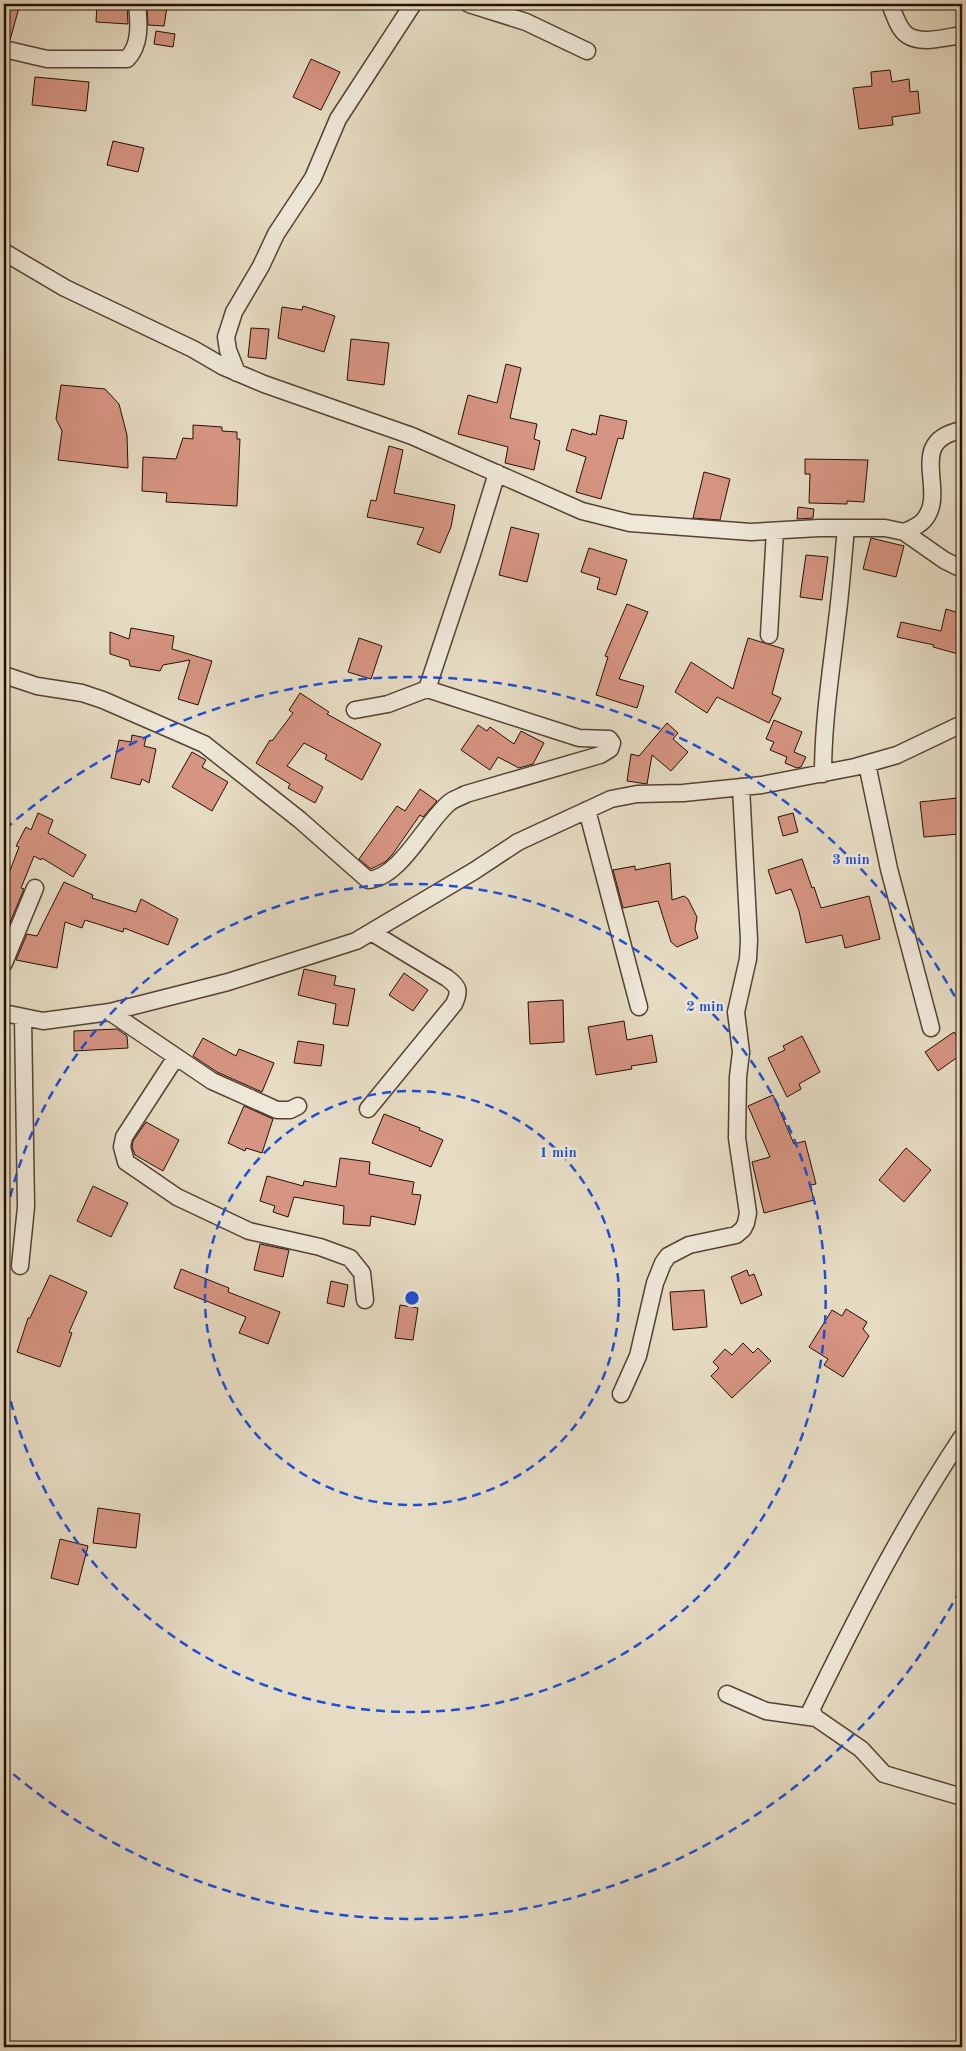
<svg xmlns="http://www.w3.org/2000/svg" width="966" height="2051" font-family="'Old Standard TT',serif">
  <rect width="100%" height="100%" fill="#e6dcc3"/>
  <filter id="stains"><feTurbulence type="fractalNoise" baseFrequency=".004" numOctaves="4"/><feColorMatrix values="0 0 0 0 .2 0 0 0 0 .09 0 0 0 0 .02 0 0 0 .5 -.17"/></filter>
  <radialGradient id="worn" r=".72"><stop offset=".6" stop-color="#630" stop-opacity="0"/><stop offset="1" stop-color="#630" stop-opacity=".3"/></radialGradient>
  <!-- building -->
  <path fill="#d69482" stroke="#250f02" d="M4,4H20L10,40L4,39Z
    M97,4L127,5L128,24L96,22Z
    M147,6L167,7L164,26L148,25Z
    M156,31L175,34L173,47L154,44Z
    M311,59L340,72L321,110L293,97Z
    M890,70L892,82L909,79L910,92L918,91L920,113L892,117L893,125L859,129L853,88L872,86L871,72Z
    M35,77L89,82L86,111L32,105Z
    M113,141L144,148L138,172L107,165Z
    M303,306L335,316L324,352L278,338L282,307L302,310Z
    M251,328L269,329L266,359L248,357Z
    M351,339L389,343L384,385L347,380Z
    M506,364L521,368L510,418L537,424L534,439L540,441L534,470L505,463L508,447L458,434L468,395L497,403Z
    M61,385L105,389L119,404L127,435L128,468L58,460L62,431L56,419Z
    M600,415L627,421L623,439L618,438L601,499L576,492L586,457L566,450L572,429L592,435V433L596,435Z
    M193,425L222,427V431L237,432V439H240L237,506L166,502L167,493L142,491L143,457L176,459L183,438L193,439Z
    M389,446L403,450L394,493L455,505L451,527L440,553L417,544L424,528L367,517L371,500L376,501Z
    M805,459L868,460L864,502L847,501V504L809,503L810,474H805Z
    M704,472L730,479L720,520L693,518Z
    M798,507L814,509L813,518L797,519Z
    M511,527L539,534L527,582L499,575Z
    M871,538L904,546L896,577L863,569Z
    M589,548L627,560L616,595L597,589L600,578L581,572Z
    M806,555L828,557L822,600L800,597Z
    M627,604L648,612L619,679L644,686L637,708L596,695L608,657L605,656Z
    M946,609L962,614V655L933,647L934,645L897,637L901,622L941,631Z
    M131,628L174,636L172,649L212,661L198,705L178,699L190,660L163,665L160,671L130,666L129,660L110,654V632L129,639Z
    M359,638L382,646L371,679L348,672Z
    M748,638L784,649L772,694L781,698L769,723L717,697L707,713L675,692L691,662L733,689Z
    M300,693L329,712L327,714L381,744L362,780L325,759L327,755L304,743L287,766L323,787L315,803L288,788L290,784L256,763L270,740L272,741L293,713L289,710Z
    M774,720L802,732L794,752L806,757L801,767L797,768L785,763L787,757L770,750L774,742L766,739Z
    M667,723L678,733L673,739L688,752L671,771L652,755L647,784L627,781L631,754L639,756Z
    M478,725L487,731L490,727L514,744L521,731L544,743L533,764L519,768L498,757L490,770L461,750Z
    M132,735L146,738L144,746L156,749L149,783L142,779L140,785L111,778L119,740L131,742Z
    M192,752L206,760L202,767L228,782L212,811L172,787Z
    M420,789L437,801L423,817L420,815L392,855L385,862L371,869L359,859L397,806L405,811Z
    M957,798L960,834L924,837L920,802Z
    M38,813L53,820L48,833L86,855L73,877L42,858L41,860L34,856L21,888L24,889L4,937V886L19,847L16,846L26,827L31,830Z
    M793,813L798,832L783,836L778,817Z
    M802,859L812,888L814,887L821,908L869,896L880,939L845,948L842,935L806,943L799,911L791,889L776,894L768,870Z
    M670,863L672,900L684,896L688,899L697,917L695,929L698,938L677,947L671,942L658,901L623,908L613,870L635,866V870Z
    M64,882L93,895L92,898L136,912L141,899L178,919L168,945L124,928L123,932L85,920L82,928L65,922L57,968L16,960L27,934L37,936Z
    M304,969L336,976L334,985L355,989L348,1026L333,1024L336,1004L298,995Z
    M404,973L428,990L413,1011L389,995Z
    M563,1000L564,1042L530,1044L528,1002Z
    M624,1021L627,1040L652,1035L657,1062L631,1066L632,1069L596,1075L588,1027Z
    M117,1029L127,1036L128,1048L74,1051V1031Z
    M954,1032L962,1044V1054L938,1071L925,1052Z
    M802,1036L820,1072L799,1084L801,1089L787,1097L768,1058L785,1050L783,1046Z
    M203,1038L236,1056L239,1049L274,1063L262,1092L217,1072L193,1056Z
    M298,1041L324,1045L321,1066L294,1063Z
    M773,1095L794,1144L805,1141L816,1184L810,1185L814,1200L764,1213L752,1162L770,1157L748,1106Z
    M244,1106L273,1119L262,1153L246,1148L245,1151L228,1143Z
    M384,1114L420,1128L419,1130L443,1140L431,1167L372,1143Z
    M146,1122L179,1140L163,1171L135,1155L132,1147L133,1141Z
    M906,1148L931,1170L904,1202L879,1180Z
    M340,1158L370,1162L369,1174L414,1182L412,1194L421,1195L415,1225L371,1216L370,1226L343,1224L344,1206L294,1197L288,1217L273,1212L275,1206L260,1201L267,1176L303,1186L304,1181L336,1187Z
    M93,1186L128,1203L111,1237L77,1221Z
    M260,1244L289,1250L283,1277L254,1270Z
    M181,1269L229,1288L228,1292L280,1312L268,1344L239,1333L246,1317L174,1288Z
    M747,1270L749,1276L754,1274L762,1295L741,1304L731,1277Z
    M50,1275L87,1292L69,1332L72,1333L60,1367L17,1352L28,1318H30Z
    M331,1281L348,1285L344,1307L327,1303Z
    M704,1290L707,1327L673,1330L670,1292Z
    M400,1305L418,1308L413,1340L395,1338Z
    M846,1309L867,1322L863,1329L869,1336L843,1377L824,1365L828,1359L809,1347L832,1310L842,1316Z
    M743,1343L753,1353L758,1348L771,1361L732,1398L711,1376L719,1368L713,1362L725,1349L732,1355Z
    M98,1508L140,1514L136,1548L93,1543Z
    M60,1539L88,1546L78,1585L51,1578Z"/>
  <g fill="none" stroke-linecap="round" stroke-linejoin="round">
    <defs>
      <path id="minor" d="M469,4L526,22L587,51
        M890,4C894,13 898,29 907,35C921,45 947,37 962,35
        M4,49L47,59H127C141,45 139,23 137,4
        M4,252L65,288L193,349L224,367L264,384L412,436L582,511L630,523L751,532L819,528H885L904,532L944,560L962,569
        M237,373L228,350L226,337L234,312L261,266L276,234L313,178L338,119L413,4
        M904,532C911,529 919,526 924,520C949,491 904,441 962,430
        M769,635L775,531
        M4,675L37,686L82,693L103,700L204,744L300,820L368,880C400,878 426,822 449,803C453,799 461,797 466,794L600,755L610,749L612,743L609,739L579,738L427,689L388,704L355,710
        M427,689L472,554L497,473
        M867,764L889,869L931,1028
        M823,774C823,722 831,672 837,620C841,590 843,559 846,528
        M587,810L639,1007
        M4,963L35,888
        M110,1012L212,1081L277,1110H290L298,1106
        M4,1013L43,1021L110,1012L228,982L356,941L474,871L518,842L611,799L637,794L683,793L762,785L855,767L897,755L962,724
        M176,1057L124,1137L122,1147L126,1162L177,1197L249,1231L320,1247L350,1258L362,1273L365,1300
        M368,1109L454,1004C460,991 459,987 447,978L371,932
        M20,1266L26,1207L23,1018
        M621,1394L638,1356L655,1283L663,1263L668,1256L689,1245L736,1235L743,1229L746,1223L748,1213L737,1138L738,1077L741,1052L736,1012L748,959L749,940L741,787
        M962,1437C904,1524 857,1616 811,1710L816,1718L861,1749L884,1774L962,1797
        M727,1694L766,1711L816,1718"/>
    </defs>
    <!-- minor casing -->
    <use href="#minor" stroke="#554232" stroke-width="19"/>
    <!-- minor -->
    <use href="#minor" stroke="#efe8d8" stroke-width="16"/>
  </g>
  <!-- distance rings -->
  <g fill="none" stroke="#1d4ed8" stroke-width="2.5" stroke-dasharray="9 6">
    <circle cx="412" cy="1298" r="207"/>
    <path d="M4 1226A414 414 0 1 1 4 1370"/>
    <path d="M960 1590A621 621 0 0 1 5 1767M5 829A621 621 0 0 1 960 1006"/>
  </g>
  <circle cx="412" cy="1298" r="8" fill="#1d4ed8" stroke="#efe8d8" stroke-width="2.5"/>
  <g font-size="15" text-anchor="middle" font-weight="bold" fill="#1d4ed8" stroke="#efe8d8" stroke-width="5" stroke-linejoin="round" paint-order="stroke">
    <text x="851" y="864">3 min</text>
    <text x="705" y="1011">2 min</text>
    <text x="558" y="1157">1 min</text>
  </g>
  <!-- margin -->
  <rect width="966" height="2051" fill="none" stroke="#e6dcc3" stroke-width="20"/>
  <rect x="5" y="5" width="956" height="2041" fill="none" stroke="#250f02" stroke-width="2.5"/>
  <rect x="10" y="10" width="946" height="2031" fill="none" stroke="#250f02"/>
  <rect width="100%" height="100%" filter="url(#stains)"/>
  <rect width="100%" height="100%" fill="url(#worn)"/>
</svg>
